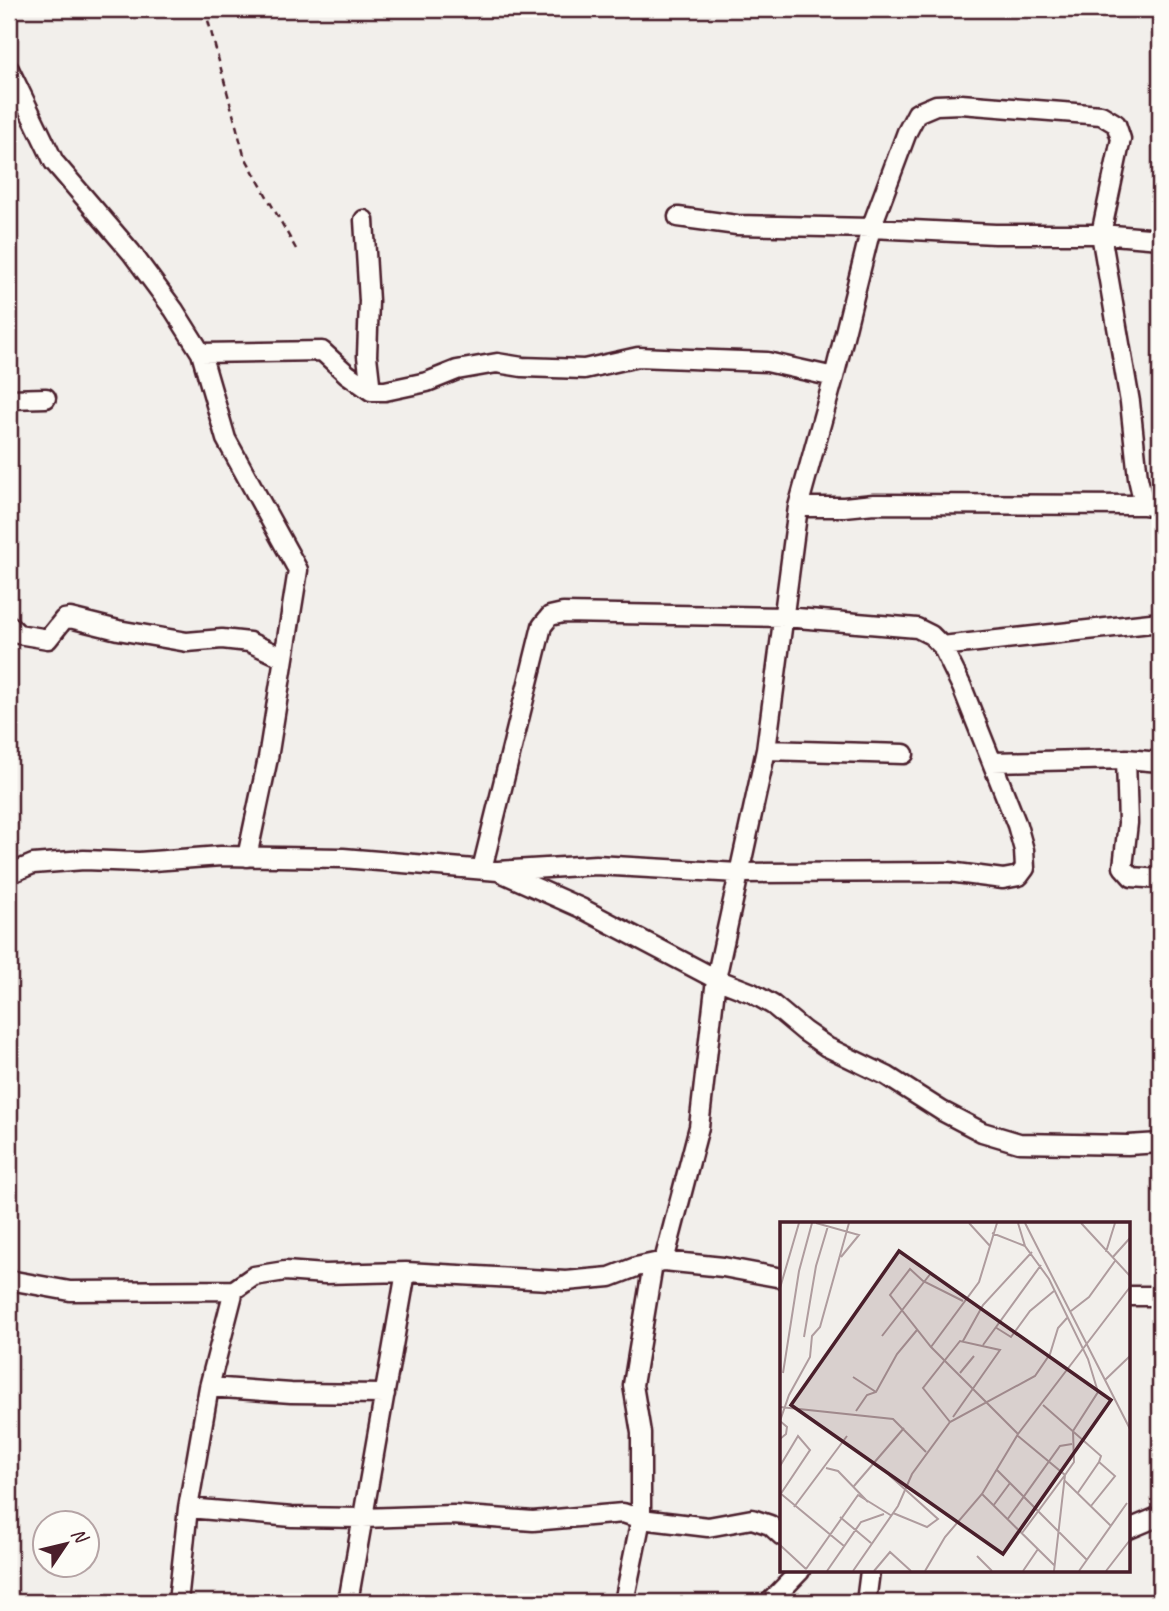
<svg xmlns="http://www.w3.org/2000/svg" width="1169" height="1611" font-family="Caveat,sans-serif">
  <rect width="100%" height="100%" fill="#f2efeb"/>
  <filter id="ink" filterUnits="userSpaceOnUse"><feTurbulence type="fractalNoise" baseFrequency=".0143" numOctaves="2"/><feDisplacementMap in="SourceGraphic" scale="14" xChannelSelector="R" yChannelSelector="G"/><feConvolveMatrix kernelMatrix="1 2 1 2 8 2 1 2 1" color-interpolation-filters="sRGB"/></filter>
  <g filter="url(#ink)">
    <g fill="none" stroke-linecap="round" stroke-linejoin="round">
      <defs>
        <path id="street" d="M9,69L54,162L131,252L174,310L201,353L226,439L298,570L268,758L247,857
          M678,217L737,225L871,228L995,234H1101L1160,239
          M364,220L369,301L367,356L371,391
          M201,353L322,351L347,374L371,391H385L427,382L457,370L497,363L522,367L584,369L638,357L767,362L834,377
          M9,399L46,398
          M798,507H844L874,504L1144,505L1160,507
          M9,625L18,634L48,639L64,619L70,618L118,630L187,642L222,639L249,642L284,658
          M942,646L1160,622
          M766,750L904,754
          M1126,759L1128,823L1123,867L1132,877L1160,879
          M992,762L1126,759L1160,762
          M482,869L542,626L550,616L563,613L785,617L917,628L931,635L942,646L962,687L1017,825L1024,850L1025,868L1019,876L1003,879L949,872L738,873L596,865L498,871
          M9,874L33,864L84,860L139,862L221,856L343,858L498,871L581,908L716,979L752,993L773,1005L804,1031L827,1047L887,1076L942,1111L982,1132L1019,1143L1128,1145L1160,1143
          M664,1261L699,1127L716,979L766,750L798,507L834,377L871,228L907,132L917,113L936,105L961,104L1101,115L1116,124L1121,139L1101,234L1130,402L1138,478L1144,505
          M9,1280L70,1291L234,1290L254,1276L285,1271L325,1274L406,1272L566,1281L610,1277L636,1267L664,1261L723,1267L782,1278
          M1129,1296H1160
          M209,1387L291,1393L385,1394
          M188,1508L292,1517L363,1518L453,1515L533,1521L623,1513L641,1519L708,1527L752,1519L770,1525L782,1536
          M1129,1529L1160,1516
          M178,1602L188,1508L209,1387L234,1290
          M348,1602L406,1272
          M624,1602L641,1519V1433L633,1385L653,1264
          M770,1602L800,1571
          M866,1602L870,1571"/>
      </defs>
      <!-- street casing -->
      <use href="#street" stroke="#4a1f2b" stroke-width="23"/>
      <!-- path -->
      <path stroke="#4a1f2b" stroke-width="2.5" stroke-dasharray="7 5" stroke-linecap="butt" d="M205,9L244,155L296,249"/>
      <!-- street -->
      <use href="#street" stroke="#fdfcf7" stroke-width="18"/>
    </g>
  </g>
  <!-- overview -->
  <g transform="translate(780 1222)">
    <rect width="350" height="350" fill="#f2efeb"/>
    <path fill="none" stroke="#af9c9e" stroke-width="2" d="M36,1L79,13L61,35M189,1L210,24M238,1L245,24L269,57L308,137L318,170L293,209L294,240L285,253L274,349M245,1L350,207M301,1L350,54M212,11L245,24M326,30L335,1M332,36L350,16M0,66L19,1M183,79L143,59L130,47L110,73L151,125L238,212M291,89L309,75L335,39M215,105L231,115L250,89L274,69M102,114L151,51M24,115L36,44L48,4M183,119L203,83L252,30M203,123L261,43M151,125L199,60L217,1M3,151L19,49L32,1M180,151L194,134M73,155L96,170M325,158L350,134M263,183L321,234L319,240L335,254L311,284M0,185L113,197L146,230M76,189L87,173L96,170L117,132L137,108M170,200L143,166L180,119L220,128L173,195M238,214L285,253L242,311M0,217L6,212L7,205L0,199L9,173L30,135L32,114L40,105L69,1M0,244L18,214L30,228L0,273M46,246L58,249L88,280M216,247L307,338M109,253L158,297L147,305L113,291M284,258L331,304M74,264L124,206M0,271L64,324M202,272L274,343M297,272L319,240M213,284L230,261M14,285L67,214M60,295L91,321M227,298L280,224L292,222M0,323L26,347M197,334L212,349M26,347L78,273L112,294M47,349L81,300L104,292M73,349L118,284L132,252L170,200L255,154L270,132L278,106L287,96M94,349L110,330L131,349M145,349L165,315L202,272L238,212L350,65M243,349L258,327M299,349L347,281M326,349L350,318"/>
    <path fill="#4a1f2b" fill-opacity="0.15" stroke="#4a1f2b" stroke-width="3.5" d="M119,29L331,178L223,332L11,183Z"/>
    <rect width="350" height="350" fill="none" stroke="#4a1f2b" stroke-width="3.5"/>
  </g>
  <!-- margin -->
  <rect width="1169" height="1611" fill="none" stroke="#fdfcf7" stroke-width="35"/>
  <rect x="18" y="18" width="1134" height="1576" fill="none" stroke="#4a1f2b" stroke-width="2.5" filter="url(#ink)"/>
  <!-- north arrow -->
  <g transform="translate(66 1544) rotate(55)"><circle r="33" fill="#fdfcf7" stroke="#b5a4a5" stroke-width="2"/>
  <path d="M0-5L12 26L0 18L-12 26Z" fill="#4a1f2b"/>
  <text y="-10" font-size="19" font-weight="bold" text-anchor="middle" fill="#4a1f2b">N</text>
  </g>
</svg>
